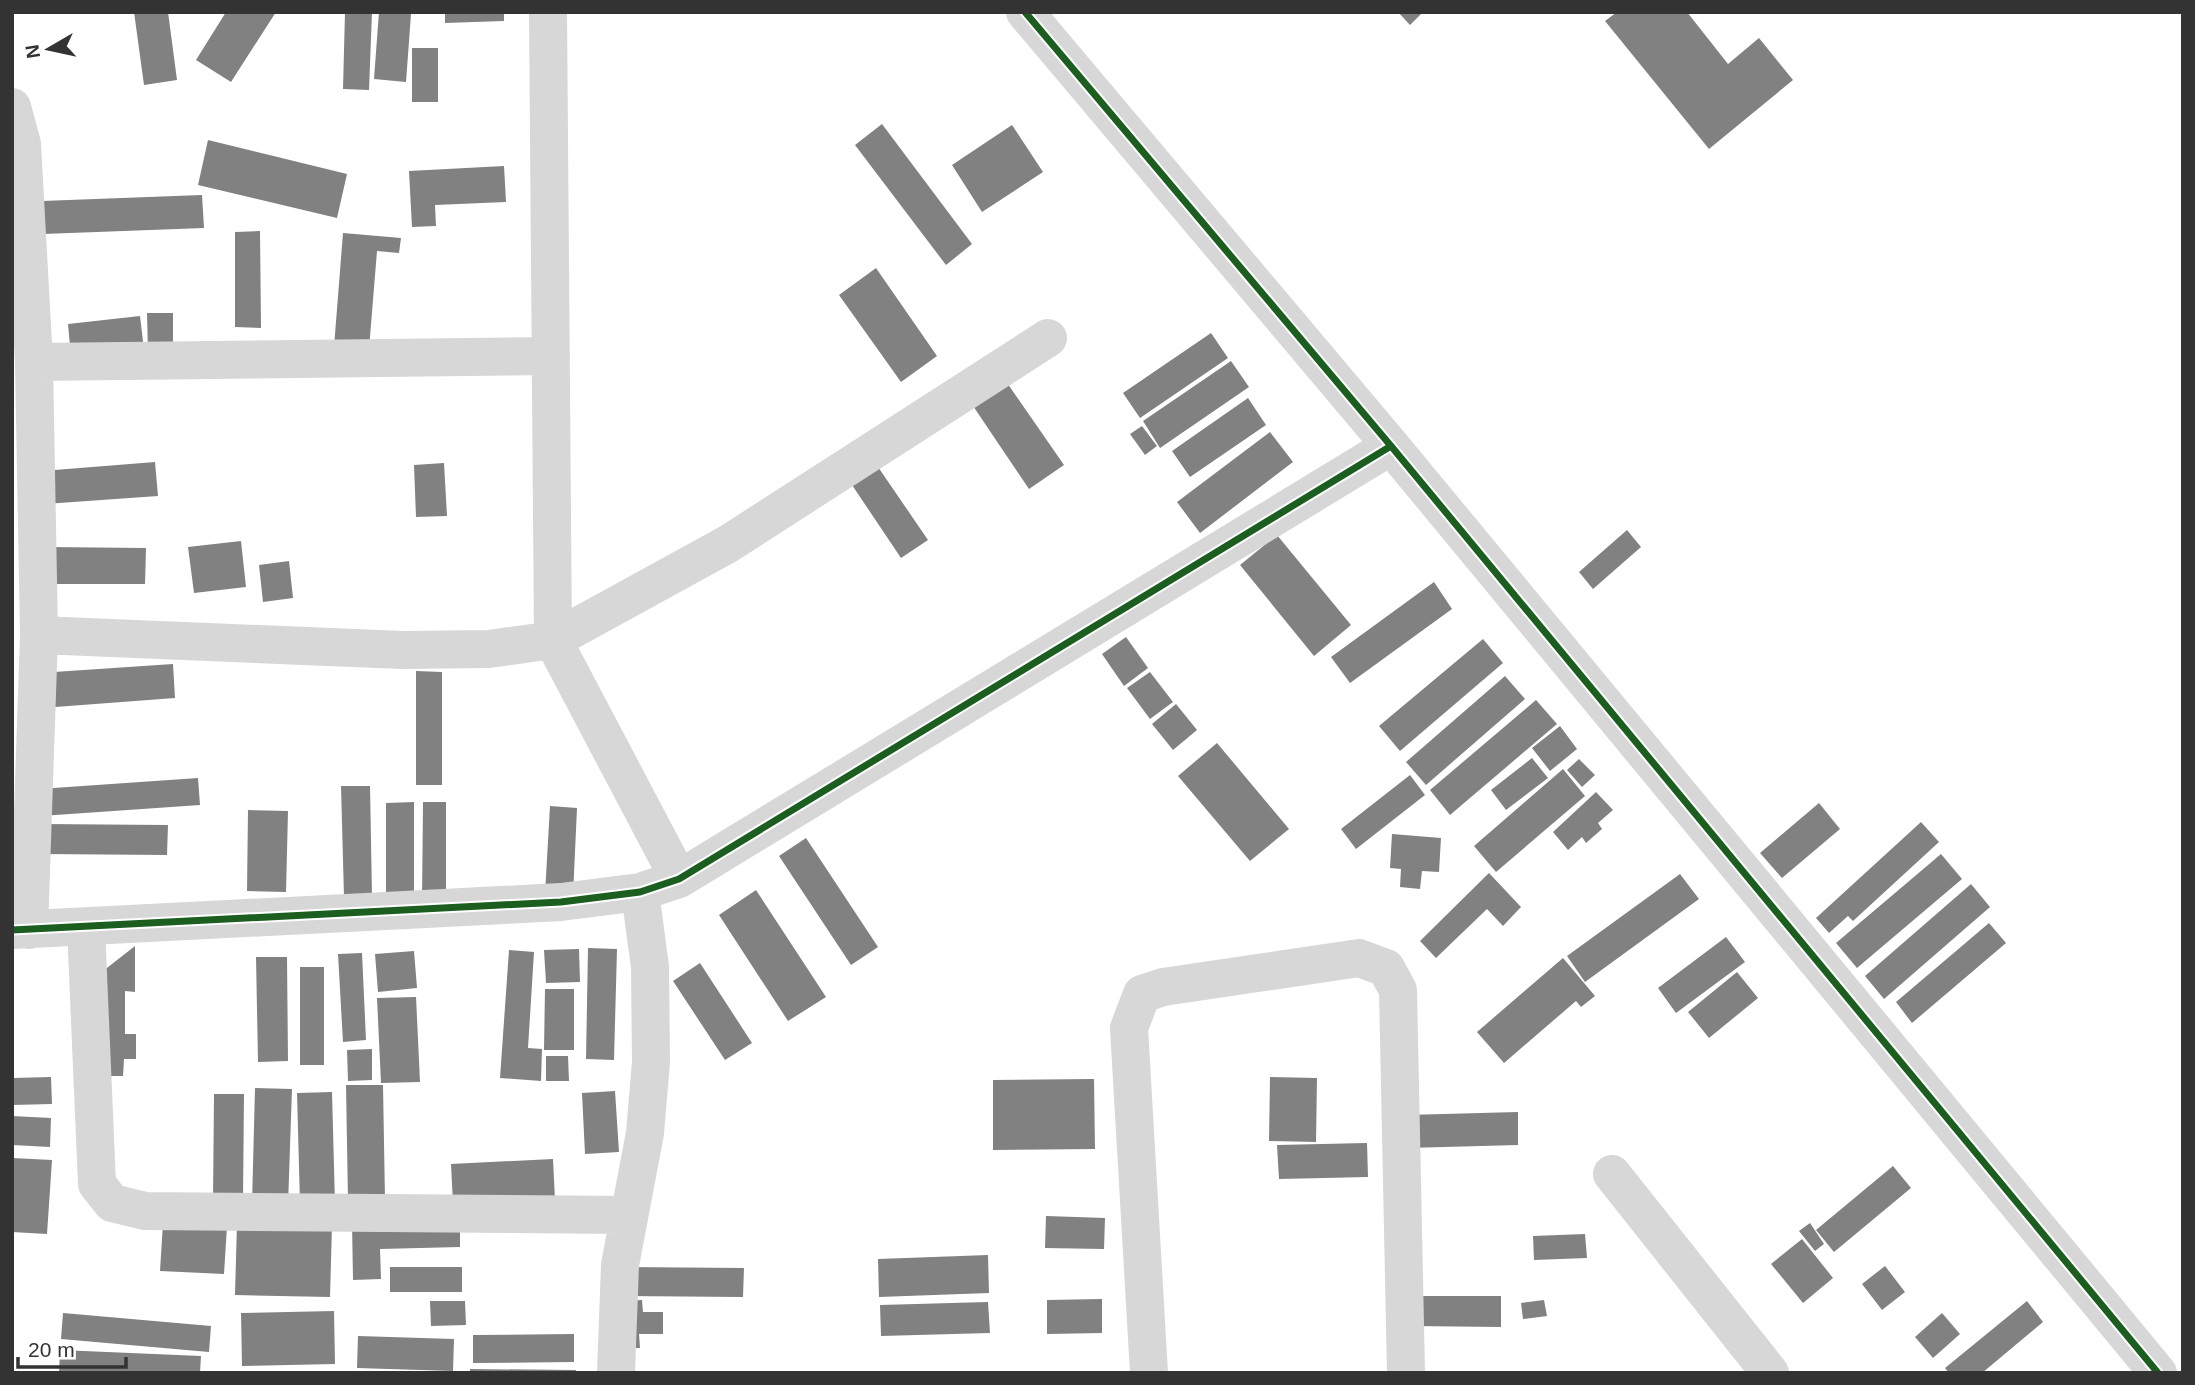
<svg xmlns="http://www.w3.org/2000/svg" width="2195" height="1385" font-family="Arial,sans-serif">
  <rect width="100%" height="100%" fill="#fff"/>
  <!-- building -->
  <path fill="#818181" d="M134,12H168L177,80L144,85Z
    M226,12H276L231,82L196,60Z
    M345,12H372L369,90L343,89Z
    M379,12L411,14L406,82L374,79Z
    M445,12H504V21L445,23Z
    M1398,12H1423L1410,25Z
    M1617,12H1687L1728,64L1759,38L1793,80L1709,149L1605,21Z
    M412,48H438V102H412Z
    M882,124L972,244L946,265L855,145Z
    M1012,125L1043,172L982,212L952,165Z
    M208,140L347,174L337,218L198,185Z
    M504,166L506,202L435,205L436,226L412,227L409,171Z
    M202,195L204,228L43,234L42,201Z
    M260,231L261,328L235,327V232Z
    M343,233L401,238L399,253L377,251L369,349L334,347Z
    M876,268L937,356L901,382L839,295Z
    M147,313H173V353L148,352Z
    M140,316L144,350L71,357L68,324Z
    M1211,333L1228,358L1140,418L1123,393Z
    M1231,361L1249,387L1160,448L1143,421Z
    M1003,377L1064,465L1029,489L969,400Z
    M1248,398L1266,425L1190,477L1172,451Z
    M1142,426L1157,446L1145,455L1130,434Z
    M1270,432L1293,462L1200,533L1177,502Z
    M155,462L158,496L45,504L42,471Z
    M444,463L447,516L416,517L414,465Z
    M876,464L928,540L901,558L850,482Z
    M1627,530L1641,547L1593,589L1579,572Z
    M1277,535L1351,625L1314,656L1240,565Z
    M241,541L246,587L194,593L188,547Z
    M47,547L146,548L145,584H47Z
    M289,561L293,598L263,602L259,565Z
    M1434,582L1452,609L1350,683L1331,657Z
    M1126,637L1148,668L1124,686L1102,654Z
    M1483,639L1503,663L1400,751L1379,726Z
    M173,664L175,698L42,708L39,673Z
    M416,671L442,672V785H416Z
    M1150,672L1173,702L1150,719L1127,688Z
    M1505,676L1525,699L1426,785L1406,762Z
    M1536,700L1557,724L1450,815L1430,790Z
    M1176,704L1197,730L1173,750L1152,724Z
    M1560,726L1577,749L1550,771L1532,748Z
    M1217,743L1289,829L1250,861L1178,776Z
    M1532,758L1548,778L1506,810L1491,790Z
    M1579,759L1595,775L1582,787L1567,770Z
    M1563,769L1585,796L1496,872L1474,846Z
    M1410,775L1425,795L1356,849L1341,829Z
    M198,778L200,805L41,816L39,789Z
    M341,786H370L372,897H344Z
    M1596,792L1613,810L1598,823L1602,829L1586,843L1582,837L1568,850L1553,832Z
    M414,802V896H386V803Z
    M423,802H446V903L422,902Z
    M1819,803L1840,829L1782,878L1760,853Z
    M550,806L577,808L573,896L545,894Z
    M248,810L288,811L286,892L247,891Z
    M1921,822L1939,842L1853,921L1848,916L1829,933L1816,918Z
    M41,824L168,825L167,855L41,854Z
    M1392,834L1441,838L1439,872L1422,871L1420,889L1400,887L1401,869L1390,868Z
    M806,838L878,947L851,965L779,856Z
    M1941,854L1962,879L1857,968L1836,943Z
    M1489,873L1521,907L1503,926L1487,909L1436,958L1420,941Z
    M1680,874L1699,899L1585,982L1567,956Z
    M1971,884L1990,907L1884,999L1865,976Z
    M756,890L826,997L788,1021L719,915Z
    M1989,923L2006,943L1912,1023L1896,1002Z
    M1726,937L1745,962L1676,1013L1658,988Z
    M135,946V992L125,991V1034H136V1059H124L123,1076H102L103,971Z
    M588,948L617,949L614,1060L586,1059Z
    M579,949L580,982L546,983L544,950Z
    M509,950L534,952L528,1048L542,1049L541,1081L500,1078Z
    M414,951L417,988L378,992L375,954Z
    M362,953L366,1040L343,1042L338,954Z
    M256,957H287L288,1061L258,1062Z
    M1563,958L1595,996L1581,1007L1576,1001L1504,1063L1477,1032Z
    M700,963L752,1043L725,1060L673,981Z
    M300,967H324V1065H300Z
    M1737,972L1758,998L1709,1038L1688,1012Z
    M545,989H574V1050H544Z
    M416,997L420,1082L381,1083L377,998Z
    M372,1049V1080L348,1081L347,1050Z
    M546,1056H568L569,1081H546Z
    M51,1077L52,1104L12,1105V1078Z
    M1270,1077L1317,1078L1316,1142L1269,1141Z
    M1094,1079L1095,1149L993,1150V1080Z
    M346,1085H383L385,1200L348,1201Z
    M255,1088L292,1089L288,1205L252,1204Z
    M615,1091L619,1152L585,1154L582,1093Z
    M332,1092L335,1204H300L297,1093Z
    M214,1094H244L243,1200H213Z
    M1518,1112V1145L1407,1148L1406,1115Z
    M12,1116L51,1118L50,1147L12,1145Z
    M1367,1143L1368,1177L1279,1179L1277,1145Z
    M12,1158L52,1160L47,1234L12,1232Z
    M553,1159L555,1200L453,1204L451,1164Z
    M1893,1166L1911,1188L1834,1252L1816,1230Z
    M1046,1216L1105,1218L1104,1249L1045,1248Z
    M460,1220V1247L380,1249L381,1279L353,1280L352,1222Z
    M163,1223L227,1226L224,1274L160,1271Z
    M237,1223L332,1225L330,1297L235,1295Z
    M1810,1223L1824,1244L1815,1251L1799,1231Z
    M1585,1234L1587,1258L1534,1260L1533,1236Z
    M1802,1239L1833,1278L1803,1303L1771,1264Z
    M988,1255L989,1293L879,1297L878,1259Z
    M1885,1266L1905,1292L1882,1310L1862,1284Z
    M390,1267H462V1292H390Z
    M624,1267L744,1268L743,1297L624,1296Z
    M1410,1296H1501V1327L1410,1326Z
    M1102,1299V1333L1047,1334V1300Z
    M642,1300L643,1312H663V1334H639L640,1348H623L622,1301Z
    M1544,1300L1547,1316L1523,1319L1521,1303Z
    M430,1301H465L466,1325L431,1326Z
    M2027,1301L2043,1322L1982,1373H1949L1945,1368Z
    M988,1302L990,1333L881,1336L880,1305Z
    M334,1311L335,1364L242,1366L241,1313Z
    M63,1313L211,1326L209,1352L61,1339Z
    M1942,1313L1960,1334L1933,1358L1915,1337Z
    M574,1334V1362L473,1363V1335Z
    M358,1336L454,1339L453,1371L357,1368Z
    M60,1350L201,1356L200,1373H59Z
    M470,1369L576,1370V1373H470Z"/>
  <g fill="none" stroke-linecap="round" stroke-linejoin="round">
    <!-- minor -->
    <path stroke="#d7d7d7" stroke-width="38" d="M1025,12L1391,446L2158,1373
      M12,107L22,144L34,362L39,635L29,930
      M34,362L551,356
      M39,635L402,650L489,649L553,640L548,12
      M679,879L553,640L728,544L1048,338
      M86,927L97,1184L112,1203L145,1211L629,1215
      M12,930L561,902L640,892L679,879L1391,446
      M1612,1174L1770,1373
      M616,1373L620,1265L645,1133L651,1062L650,967L640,892
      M1149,1373L1129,1028L1142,994L1163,987L1359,958L1386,968L1398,990L1406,1373"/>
    <defs>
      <path id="cycleway" d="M1025,12L1391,446L2158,1373
        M12,930L561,902L640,892L679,879L1391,446"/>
    </defs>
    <!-- cycleway casing -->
    <use href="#cycleway" stroke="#fff" stroke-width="11"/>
    <!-- cycleway -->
    <use href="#cycleway" stroke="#1b5e20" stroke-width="7"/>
  </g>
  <!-- border -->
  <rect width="2195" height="1385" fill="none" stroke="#333333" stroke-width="28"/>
  <!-- north arrow -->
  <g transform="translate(49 49) rotate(261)" stroke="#ffffff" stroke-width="5" paint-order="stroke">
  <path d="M0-5L12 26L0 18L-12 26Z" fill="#333333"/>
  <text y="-10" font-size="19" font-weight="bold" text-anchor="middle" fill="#333333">N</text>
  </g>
  <!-- scale -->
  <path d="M18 1357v10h108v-10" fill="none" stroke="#333333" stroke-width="3.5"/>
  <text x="28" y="1357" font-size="21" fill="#333333" stroke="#ffffff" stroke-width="5" paint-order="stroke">20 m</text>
</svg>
